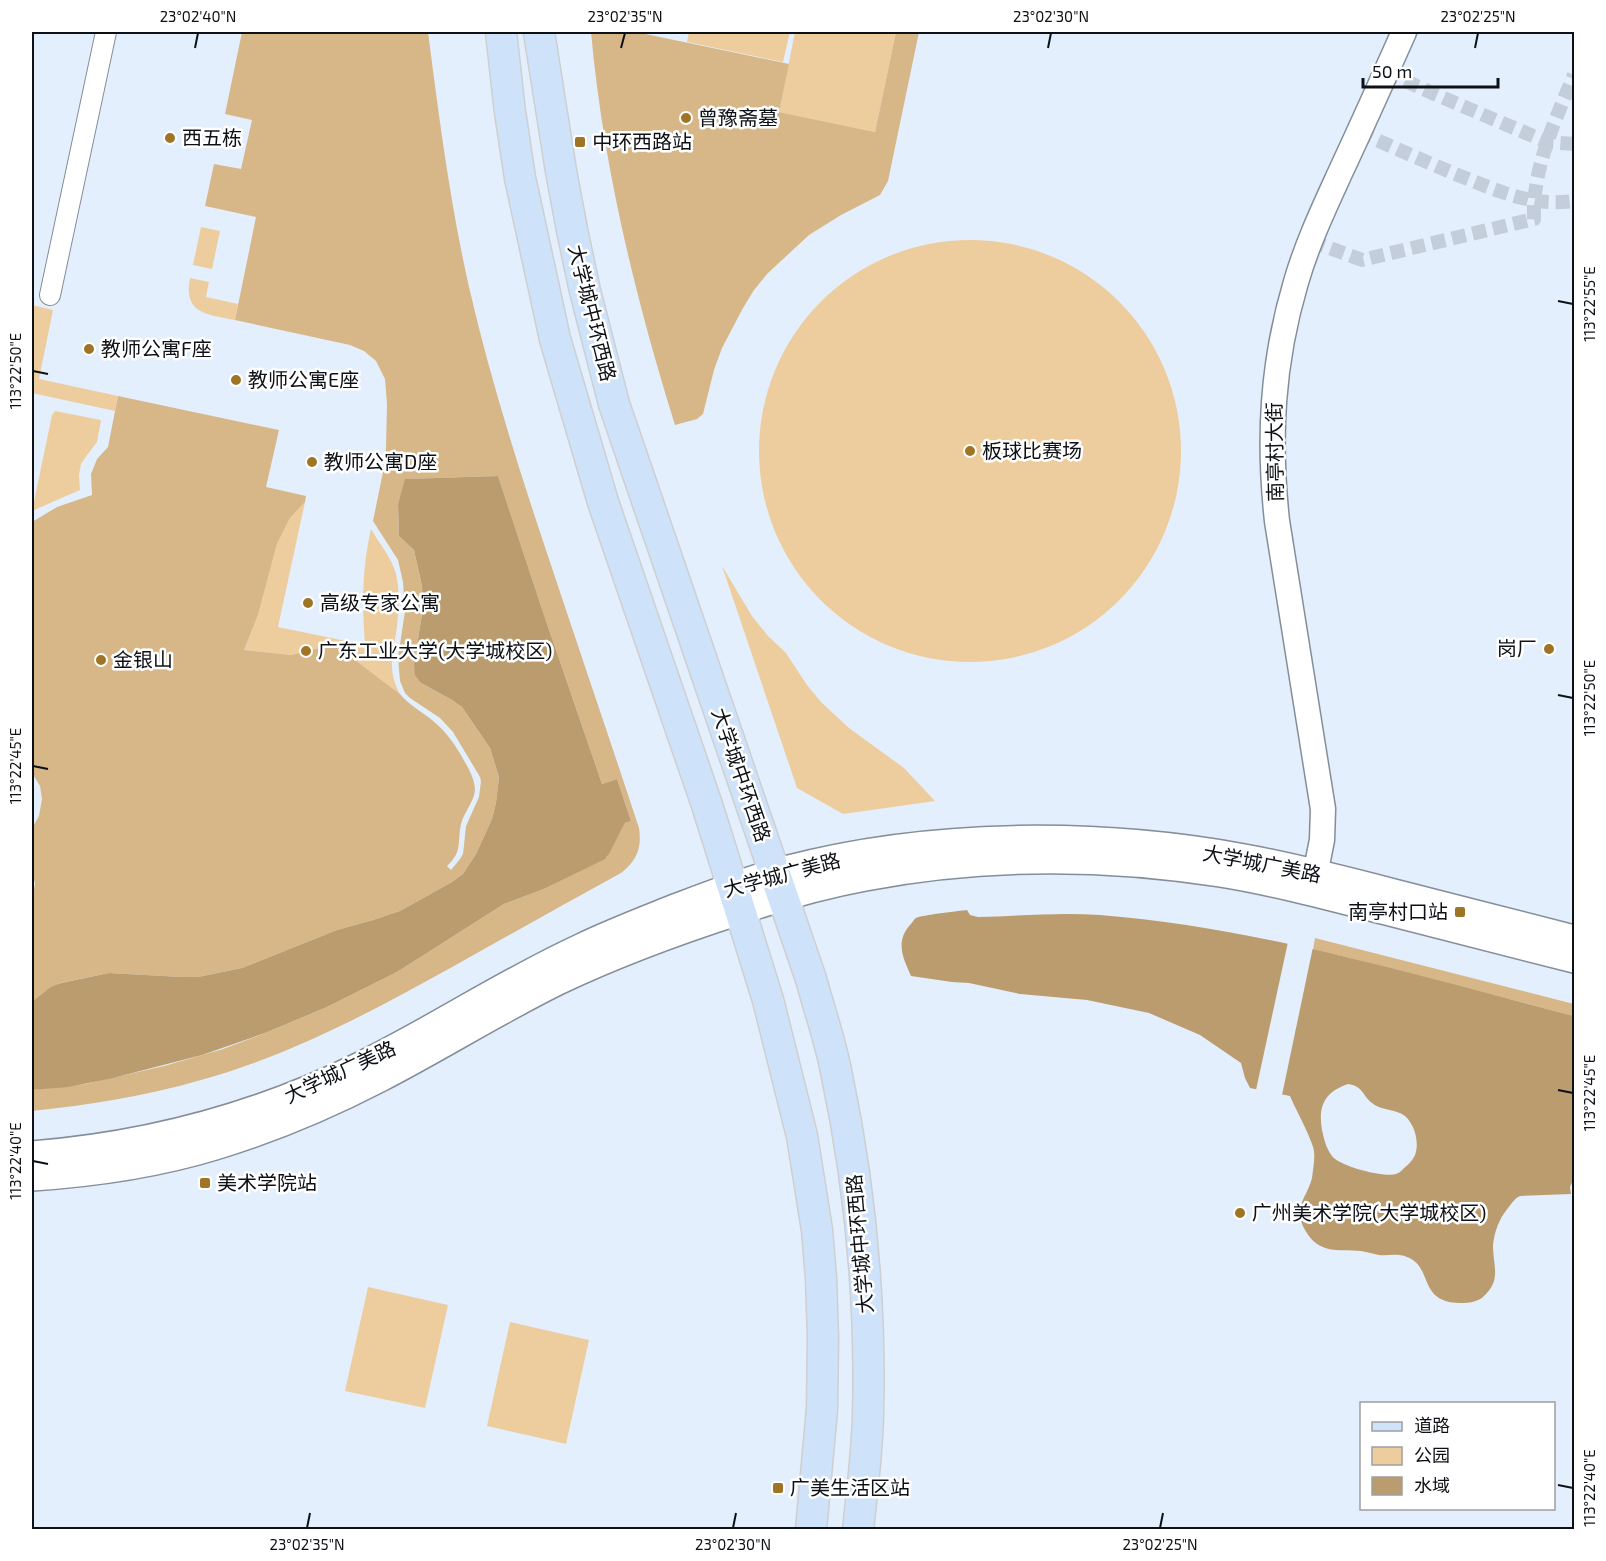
<svg xmlns="http://www.w3.org/2000/svg" width="1606" height="1561" font-family="'Exo 2','Noto Sans SC',sans-serif">
  <rect width="100%" height="100%" fill="#e4effd"/>
  <!-- green -->
  <path fill="#edcd9e" d="M689,32H790L783,62L687,42Z
    M795,32H896L875,132L779,112Z
    M201,227L220,231L212,269L193,265Z
    M759 451a211 211 0 1 1 422 0a211 211 0 1 1-422 0Z
    M190,278L209,282L206,297L238,304L235,320C207,314 183,314 190,278Z
    M32,305L53,310L39,379L118,396L115,411L32,393Z
    M55,411L101,420L97,442L87,455L81,464L79,475L80,490L32,511L52,415Z
    M305,502L278,627L365,645C362,605 362,568 371,529C379,543 392,558 396,574C400,591 399,609 397,626C394,652 386,669 400,694L334,644L291,655L244,650L258,615L277,544L290,518Z
    M722,566L752,616L768,636L786,653L807,685L821,702L849,728L904,768L935,801L843,814L797,788Z
    M368,1287L448,1305L425,1408L345,1391Z
    M510,1322L589,1340L566,1444L487,1426Z"/>
  <!-- forest -->
  <path fill="#d7b788" d="M242,32H428C439,117 450,203 469,287C492,387 524,485 557,583C584,664 612,746 639,828C642,848 637,860 621,873C565,904 509,935 454,966C373,1011 291,1055 201,1080C146,1096 89,1105 32,1111V1090L85,1084L164,1066L223,1049L265,1033L327,1007L397,972L504,904L544,889L607,857L625,823L631,821L617,779L602,784L544,615L498,476L406,479L398,504L399,536L414,550L422,586L423,608L414,664L421,683L452,700L462,707L490,748L499,777L496,803L492,819L476,854L463,874L452,882L400,911L373,920L337,930L242,968L198,977H182L109,973L60,983L32,1002V903L35,883L32,875V828L39,816L42,799L40,786L32,773V522L57,507L92,495L91,474L97,459L108,447L118,396L279,430L266,487L306,496L305,502L290,518L277,544L258,615L244,650L291,655L334,644L400,694C409,705 421,711 432,720C447,732 457,747 466,764C470,771 475,781 475,790C474,802 464,812 461,824C457,842 463,851 447,866L451,870L460,859L463,854L466,826L479,797L481,781L480,777L453,732L440,718L410,698L405,693L400,681L398,658L405,611L403,582L398,560L373,521L383,472L386,448L387,404L385,379L376,361L364,351L350,345L235,320L256,217L205,206L214,164L241,169L252,120L225,114Z
    M591,32H636L789,64L779,112L875,132L896,32H919L888,181L880,195L841,215L809,235L767,274L754,290L743,308L722,348L714,370L703,414L697,419L675,425C635,297 603,165 591,32Z
    M1315,938L1574,1004V1016L1350,958L1313,950Z"/>
  <!-- water -->
  <path fill="#bb9c6e" fill-rule="evenodd" d="M498,476L544,615L602,784L617,779L631,821L625,823L609,854L605,859L544,889L504,904L397,972L327,1007L265,1033L202,1055L109,1079L68,1087L32,1090V1002L51,987L61,983L109,973L182,977H198L242,968L337,930L373,920L400,911L452,882L463,874L476,854L492,819L496,803L499,777L490,748L462,707L452,700L421,683L415,675L414,664L423,608L422,586L414,550L399,536L398,504L405,479Z
    M967,910L970,915L978,917C1018,916 1060,912 1100,915C1262,928 1419,976 1574,1016V1178L1570,1187L1571,1194L1520,1196C1515,1198 1512,1203 1508,1208C1499,1219 1494,1232 1493,1246C1493,1266 1502,1280 1483,1297C1477,1302 1469,1303 1461,1303C1417,1303 1434,1267 1407,1257C1397,1253 1389,1256 1379,1255C1373,1254 1368,1252 1361,1251C1338,1249 1319,1255 1305,1230C1292,1207 1307,1198 1312,1178C1313,1170 1315,1159 1314,1151C1313,1141 1295,1108 1290,1096L1250,1088L1245,1078L1241,1063L1200,1035L1149,1013L1087,1000L1020,994L969,983L952,982L911,976C903,958 895,942 910,925C913,922 914,919 916,918C921,915 959,911 967,910ZM1348,1084C1363,1086 1362,1095 1372,1103C1380,1110 1393,1109 1402,1114C1414,1121 1420,1142 1415,1155C1413,1160 1408,1165 1403,1169C1403,1170 1397,1174 1396,1174C1384,1178 1339,1166 1332,1156C1326,1148 1324,1139 1322,1130C1318,1107 1324,1092 1348,1084Z"/>
  <!-- pier -->
  <path fill="#e4effd" d="M1288,942L1313,947L1282,1095L1256,1090Z"/>
  <g fill="none" stroke-linecap="round" stroke-linejoin="round">
    <!-- pedestrian-tunnel -->
    <path stroke="#c4ceda" stroke-width="14" stroke-dasharray="14 7" stroke-linecap="butt" d="M1386,72L1432,93L1547,142L1574,144
      M1359,132C1390,146 1422,160 1453,173C1494,189 1529,207 1574,201
      M1311,241L1362,260L1534,219C1532,169 1555,121 1574,75"/>
    <defs>
      <path id="minor" d="M50,295L106,32"/>
      <path id="tertiary" d="M1312,890L1322,840L1323,809L1277,521C1268,438 1272,363 1296,282C1307,244 1324,208 1340,173C1362,126 1383,79 1404,32"/>
      <path id="secondary" d="M32,1155C145,1146 256,1117 358,1067C434,1030 504,983 580,948C609,934 640,922 670,910C707,896 745,881 785,870C929,832 1097,831 1244,858C1294,867 1344,880 1394,893C1454,908 1514,924 1574,939
        M32,1177C93,1173 156,1164 215,1146C271,1129 328,1105 380,1078C440,1047 497,1011 558,981C617,953 677,931 739,911C780,897 822,885 865,877C981,855 1103,855 1220,873C1276,882 1331,897 1386,911C1449,927 1512,943 1574,959"/>
      <path id="primary" d="M501,32L510,112L520,178L555,339L603,502L707,805L740,910L768,1000L802,1136L817,1230L821,1278L823,1338L822,1409L811,1530
        M539,32L561,171L572,230L585,291L614,404L811,979C819,1009 830,1040 836,1071C860,1184 871,1301 868,1416C867,1454 862,1492 858,1530"/>
    </defs>
    <!-- minor casing -->
    <use href="#minor" stroke="#848e9a" stroke-width="22"/>
    <!-- tertiary casing -->
    <use href="#tertiary" stroke="#848e9a" stroke-width="27"/>
    <!-- secondary casing -->
    <use href="#secondary" stroke="#848e9a" stroke-width="30"/>
    <!-- primary casing -->
    <use href="#primary" stroke="#cfcfd0" stroke-width="33"/>
    <!-- minor -->
    <use href="#minor" stroke="#fff" stroke-width="20"/>
    <!-- tertiary -->
    <use href="#tertiary" stroke="#fff" stroke-width="24"/>
    <!-- secondary -->
    <use href="#secondary" stroke="#fff" stroke-width="27"/>
    <!-- primary -->
    <use href="#primary" stroke="#cee2f9" stroke-width="30"/>
  </g>
  <!-- ticks -->
  <path fill="none" stroke="#0d1015" stroke-width="2" d="M195,48L198,33M621,48L625,33M1048,48L1051,33M1475,48L1478,33M1558,301L1573,304M33,371L48,374M1558,695L1573,698M33,766L48,769M1558,1090L1573,1093M33,1161L48,1164M1558,1485L1573,1488M307,1528L310,1513M733,1528L736,1513M1160,1528L1163,1513"/>
  <!-- markers -->
  <g fill="#a07425" stroke="#fff" stroke-width="2">
    <circle cx="686" cy="118" r="6"/>
    <circle cx="170" cy="138" r="6"/>
    <rect x="574" y="136" width="12" height="12" rx="3"/>
    <circle cx="89" cy="349" r="6"/>
    <circle cx="236" cy="380" r="6"/>
    <circle cx="970" cy="451" r="6"/>
    <circle cx="312" cy="462" r="6"/>
    <circle cx="308" cy="603" r="6"/>
    <circle cx="1549" cy="649" r="6"/>
    <circle cx="306" cy="651" r="6"/>
    <circle cx="101" cy="660" r="6"/>
    <rect x="1454" y="906" width="12" height="12" rx="3"/>
    <rect x="199" y="1177" width="12" height="12" rx="3"/>
    <circle cx="1240" cy="1213" r="6"/>
    <rect x="772" y="1482" width="12" height="12" rx="3"/>
  </g>
  <g text-anchor="middle" stroke-width="5" stroke-linejoin="round" paint-order="stroke">
    <!-- poi labels -->
    <g font-size="20" fill="#0d1015" stroke="#fff" text-anchor="start">
      <text x="698" y="125">曾豫斋墓</text>
      <text x="182" y="145">西五栋</text>
      <text x="592" y="149">中环西路站</text>
      <text x="101" y="356">教师公寓F座</text>
      <text x="248" y="387">教师公寓E座</text>
      <text x="982" y="458">板球比赛场</text>
      <text x="324" y="469">教师公寓D座</text>
      <text x="320" y="610">高级专家公寓</text>
      <text x="1537" y="656" text-anchor="end">岗厂</text>
      <text x="318" y="658">广东工业大学(大学城校区)</text>
      <text x="113" y="667">金银山</text>
      <text x="1448" y="919" text-anchor="end">南亭村口站</text>
      <text x="217" y="1190">美术学院站</text>
      <text x="1252" y="1220">广州美术学院(大学城校区)</text>
      <text x="790" y="1495">广美生活区站</text>
    </g>
    <!-- street labels -->
    <g font-size="20" fill="#0d1015" stroke="#fff">
      <text transform="translate(592 313) rotate(76)" y="7">大学城中环西路</text>
      <text transform="translate(1275 452) rotate(-91)" y="7">南亭村大街</text>
      <text transform="translate(741 775) rotate(71)" y="7">大学城中环西路</text>
      <text transform="translate(1262 864) rotate(11)" y="7">大学城广美路</text>
      <text transform="translate(782 875) rotate(-15)" y="7">大学城广美路</text>
      <text transform="translate(340 1072) rotate(-25)" y="7">大学城广美路</text>
      <text transform="translate(860 1244) rotate(-95)" y="7">大学城中环西路</text>
    </g>
  </g>
  <!-- border -->
  <rect width="1606" height="1561" fill="none" stroke="#ffffff" stroke-width="66"/>
  <!-- legend -->
  <rect x="1360" y="1402" width="195" height="108" fill="#ffffff" stroke="#9e9fa1" stroke-width="1.5"/>
  <rect x="1372" y="1422" width="30" height="9" fill="#cee2f9" stroke="#9e9fa1" stroke-width="1.5"/>
  <text x="1414" y="1432" font-size="18" fill="#0d1015">道路</text>
  <rect x="1372" y="1447" width="30" height="18" fill="#edcd9e" stroke="#9e9fa1" stroke-width="1.5"/>
  <text x="1414" y="1462" font-size="18" fill="#0d1015">公园</text>
  <rect x="1372" y="1477" width="30" height="18" fill="#bb9c6e" stroke="#9e9fa1" stroke-width="1.5"/>
  <text x="1414" y="1492" font-size="18" fill="#0d1015">水域</text>
  <!-- scale -->
  <path d="M1363 78v9h135v-9" fill="none" stroke="#0d1015" stroke-width="3"/>
  <text x="1372" y="78" font-size="18" fill="#0d1015" stroke="#ffffff" stroke-width="4.5" paint-order="stroke">50 m</text>
  <rect x="33" y="33" width="1540" height="1495" fill="none" stroke="#0d1015" stroke-width="2"/>
  <g font-size="15" text-anchor="middle" fill="#0d1015">
    <text x="198" y="22">23°02'40"N</text>
    <text x="625" y="22">23°02'35"N</text>
    <text x="1051" y="22">23°02'30"N</text>
    <text x="1478" y="22">23°02'25"N</text>
    <text transform="translate(1590 304) rotate(-90)" y="5">113°22'55"E</text>
    <text transform="translate(16 371) rotate(-90)" y="5">113°22'50"E</text>
    <text transform="translate(1590 698) rotate(-90)" y="5">113°22'50"E</text>
    <text transform="translate(16 766) rotate(-90)" y="5">113°22'45"E</text>
    <text transform="translate(1590 1093) rotate(-90)" y="5">113°22'45"E</text>
    <text transform="translate(16 1161) rotate(-90)" y="5">113°22'40"E</text>
    <text transform="translate(1590 1488) rotate(-90)" y="5">113°22'40"E</text>
    <text x="307" y="1550">23°02'35"N</text>
    <text x="733" y="1550">23°02'30"N</text>
    <text x="1160" y="1550">23°02'25"N</text>
  </g>
</svg>
